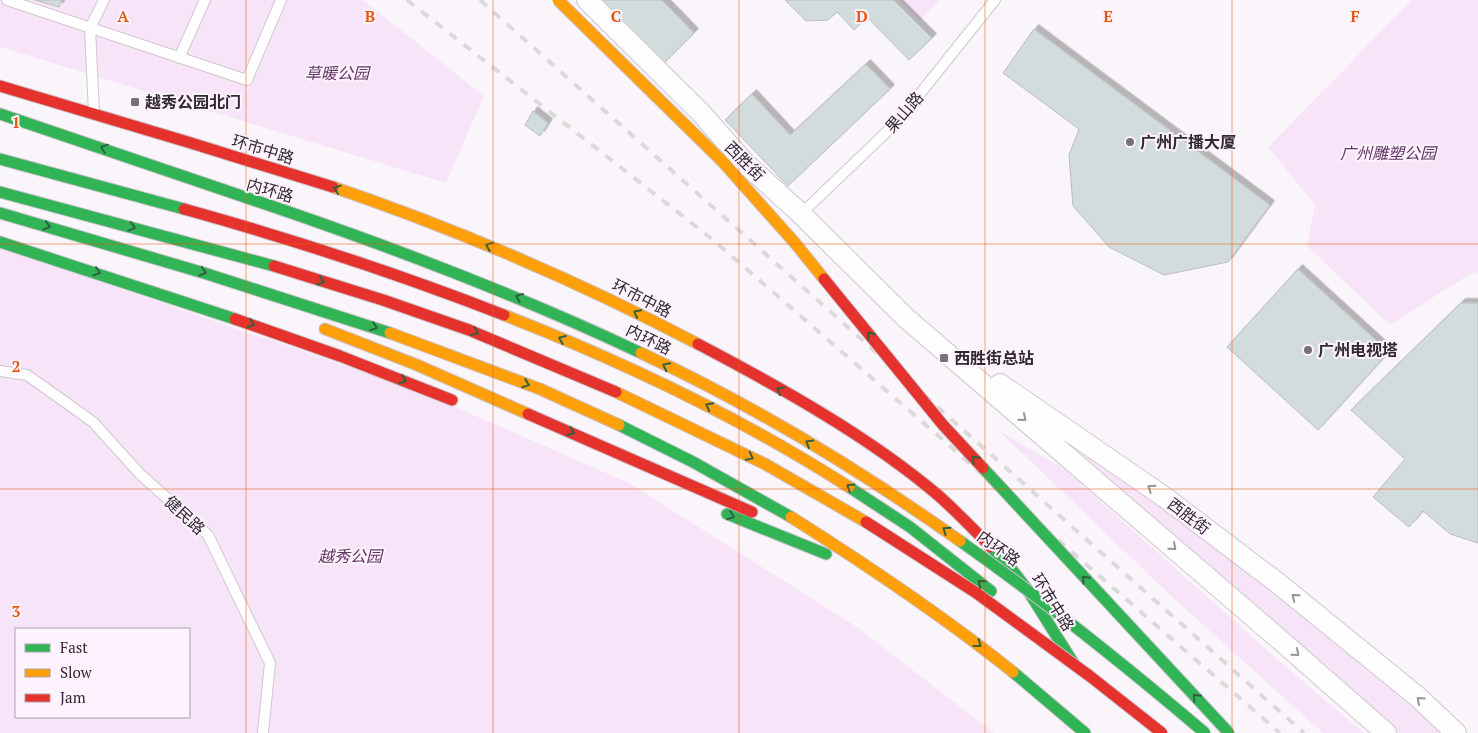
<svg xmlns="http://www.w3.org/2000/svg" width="1478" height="733" font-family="'PT Serif','Noto Sans SC',serif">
  <defs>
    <filter id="shadow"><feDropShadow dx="4.5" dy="-4.5" stdDeviation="0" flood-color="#0004"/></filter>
  </defs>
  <rect width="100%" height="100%" fill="#faf5fa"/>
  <!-- green -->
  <path fill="#f7e4f9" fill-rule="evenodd" d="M0,0H363L484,96L446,183L0,47Z
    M900,0H940L920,20Z
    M1412,0H1478V272L1470,274L1390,325L1307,246L1315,205L1268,147Z
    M0,248L414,389L629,483L857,627L994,733H0ZM16,629H189V717H16Z
    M999,431L1064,469L1285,666L1364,733H1323L1170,595Z
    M1076,451H1086L1292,603L1449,733H1398L1076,457Z"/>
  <!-- building -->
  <path fill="#d3dcdd" stroke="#babdbf" filter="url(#shadow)" d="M35,0H62L59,7Z
    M594,0H662L694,33L660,67Z
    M785,0H894L932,38L909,60L867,17L854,30L837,12L828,20L806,21Z
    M1034,29L1270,205L1228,262L1164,275L1109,247L1073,206L1069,155L1079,129L1003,73Z
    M866,64L890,89L788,186L725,120L752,94L790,135Z
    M533,111L548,123L540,136L525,125Z
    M1298,269L1389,352L1318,430L1227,347Z
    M1461,303H1478V543L1450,534L1423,511L1409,527L1373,497L1405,459L1351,410Z"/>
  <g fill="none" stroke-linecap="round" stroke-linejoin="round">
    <defs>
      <path id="lane" d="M7,0L247,80L281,0
        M179,58L205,0
        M94,113L90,28L104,0
        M801,214L899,120L995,0
        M0,371L27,375L93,422L140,474L208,535L270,663L263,733"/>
      <path id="street" d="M587,0L701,113L745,163L801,214L906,318L1279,639L1386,733
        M1000,384L1163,496L1279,584L1418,697L1456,733"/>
      <path id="fast" d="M0,114L283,210
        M0,159L184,209
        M0,192L274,266
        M0,213L204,273L390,333
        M0,242L235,319
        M619,425L693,462L791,517
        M849,487L910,527L991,591
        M727,514L826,554
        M991,547L1010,567L1027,589L1074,664
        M1013,672L1085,733"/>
      <path id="slow" d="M333,187C459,230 580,282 698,344
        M504,315C624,362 740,417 849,487
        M325,329L417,365L528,414
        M390,333L540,389L619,425
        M791,517C867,565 942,615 1013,672"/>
      <path id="jam" d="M0,86L191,143L333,187
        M184,209C292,239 399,274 504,315
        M235,319L340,356L452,400
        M698,344C778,386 870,437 939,496C957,512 974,530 991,547
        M528,414L752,512"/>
    </defs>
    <!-- lane casing -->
    <use href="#lane" stroke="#cdc8cd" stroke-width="12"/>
    <!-- street casing -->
    <use href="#street" stroke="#cdc8cd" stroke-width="22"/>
    <!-- fast casing -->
    <use href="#fast" stroke="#cbc2cc" stroke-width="13"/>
    <!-- slow casing -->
    <use href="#slow" stroke="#cbc2cc" stroke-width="13"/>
    <!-- jam casing -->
    <use href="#jam" stroke="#cbc2cc" stroke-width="13"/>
    <!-- lane -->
    <use href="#lane" stroke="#fefefe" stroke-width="10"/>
    <!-- street -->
    <use href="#street" stroke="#fefefe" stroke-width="20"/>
    <!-- fast -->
    <use href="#fast" stroke="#30b455" stroke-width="11"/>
    <!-- slow -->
    <use href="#slow" stroke="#ff9f0a" stroke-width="11"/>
    <!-- jam -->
    <use href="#jam" stroke="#e5322d" stroke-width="11"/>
    <!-- rail -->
    <path stroke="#dbdadb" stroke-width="4" stroke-dasharray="9 9" stroke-linecap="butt" d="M407,0L712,239L1280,733
      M480,0L1304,733"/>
    <defs>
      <path id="fast-bridge" d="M283,210C405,252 525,298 641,353
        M983,468L1229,733
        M960,541C1045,601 1126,666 1205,733"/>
      <path id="slow-bridge" d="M558,0L722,161L795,243L824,279
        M641,353C753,405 860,470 960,541
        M616,392L765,464L866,522"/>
      <path id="jam-bridge" d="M274,266L383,300L469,330L616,392
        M824,279L943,425L983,468
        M866,522L975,592L1091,677L1162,733"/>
    </defs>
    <!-- fast-bridge casing -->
    <use href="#fast-bridge" stroke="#cbc2cc" stroke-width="13" stroke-linecap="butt"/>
    <!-- slow-bridge casing -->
    <use href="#slow-bridge" stroke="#cbc2cc" stroke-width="13" stroke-linecap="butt"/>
    <!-- jam-bridge casing -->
    <use href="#jam-bridge" stroke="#cbc2cc" stroke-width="13" stroke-linecap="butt"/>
    <!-- fast-bridge -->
    <use href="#fast-bridge" stroke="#30b455" stroke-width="11"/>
    <!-- slow-bridge -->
    <use href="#slow-bridge" stroke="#ff9f0a" stroke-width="11"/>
    <!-- jam-bridge -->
    <use href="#jam-bridge" stroke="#e5322d" stroke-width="11"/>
  </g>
  <!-- one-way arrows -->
  <defs><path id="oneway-chevron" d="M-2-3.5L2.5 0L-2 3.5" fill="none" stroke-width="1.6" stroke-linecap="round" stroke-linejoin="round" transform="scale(1.25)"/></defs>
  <g stroke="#316140">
    <use href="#oneway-chevron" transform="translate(104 148) rotate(-161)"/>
    <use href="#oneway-chevron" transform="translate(337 189) rotate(-162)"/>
    <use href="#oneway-chevron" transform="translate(47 226) rotate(16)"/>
    <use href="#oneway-chevron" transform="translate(132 227) rotate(15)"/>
    <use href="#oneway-chevron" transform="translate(489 246) rotate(-158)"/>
    <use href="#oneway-chevron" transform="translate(97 272) rotate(18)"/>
    <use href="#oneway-chevron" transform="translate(203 272) rotate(17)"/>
    <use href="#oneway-chevron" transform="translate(321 281) rotate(17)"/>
    <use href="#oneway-chevron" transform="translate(519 297) rotate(-157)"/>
    <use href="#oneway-chevron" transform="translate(637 313) rotate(-153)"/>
    <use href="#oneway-chevron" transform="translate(251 324) rotate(19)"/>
    <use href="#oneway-chevron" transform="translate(374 327) rotate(20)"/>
    <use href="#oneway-chevron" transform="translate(475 332) rotate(22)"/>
    <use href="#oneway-chevron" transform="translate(870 335) rotate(-129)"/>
    <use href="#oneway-chevron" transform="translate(562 339) rotate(-157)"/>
    <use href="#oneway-chevron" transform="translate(666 366) rotate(-154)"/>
    <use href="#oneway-chevron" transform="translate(403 380) rotate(21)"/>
    <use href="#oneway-chevron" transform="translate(526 384) rotate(21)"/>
    <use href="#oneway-chevron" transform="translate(780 390) rotate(-151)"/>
    <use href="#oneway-chevron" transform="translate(709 406) rotate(-153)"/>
    <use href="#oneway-chevron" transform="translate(571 432) rotate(24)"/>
    <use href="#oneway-chevron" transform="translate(809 443) rotate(-149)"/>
    <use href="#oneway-chevron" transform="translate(750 457) rotate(26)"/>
    <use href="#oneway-chevron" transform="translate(975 459) rotate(-133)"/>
    <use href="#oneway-chevron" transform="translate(850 487) rotate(-148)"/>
    <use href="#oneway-chevron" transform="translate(731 516) rotate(21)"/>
    <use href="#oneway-chevron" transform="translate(946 530) rotate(-145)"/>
    <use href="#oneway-chevron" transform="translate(1085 579) rotate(-133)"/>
    <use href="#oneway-chevron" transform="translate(981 583) rotate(-141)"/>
    <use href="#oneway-chevron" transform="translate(978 644) rotate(37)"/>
    <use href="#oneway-chevron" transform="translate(1196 697) rotate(-133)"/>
  </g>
  <g stroke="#989498">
    <use href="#oneway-chevron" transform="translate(1023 418) rotate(40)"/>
    <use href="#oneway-chevron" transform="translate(1151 488) rotate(-146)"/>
    <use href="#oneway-chevron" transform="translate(1173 547) rotate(41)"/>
    <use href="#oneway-chevron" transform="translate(1295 597) rotate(-141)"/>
    <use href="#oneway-chevron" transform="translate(1296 653) rotate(41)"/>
    <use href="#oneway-chevron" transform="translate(1420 700) rotate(-138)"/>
  </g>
  <!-- grid -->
  <path fill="none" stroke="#e8590c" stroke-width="1" stroke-opacity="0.55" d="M246,0V733M493,0V733M739,0V733M985,0V733M1232,0V733M0,244H1478M0,489H1478"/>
  <!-- markers -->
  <g fill="#777178" stroke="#fdf2fd" stroke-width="2">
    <rect x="130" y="97" width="10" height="10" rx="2.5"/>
    <circle cx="1130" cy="142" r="5"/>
    <circle cx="1308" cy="350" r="5"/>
    <rect x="939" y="353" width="10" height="10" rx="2.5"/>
  </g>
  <g text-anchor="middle" stroke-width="4" stroke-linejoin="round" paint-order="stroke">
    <!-- park labels -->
    <g font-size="16" font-style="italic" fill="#603764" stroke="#fdf2fd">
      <text x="337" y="79">草暖公园</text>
      <text x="1388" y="159">广州雕塑公园</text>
      <text x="350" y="562">越秀公园</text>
    </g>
    <!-- poi labels -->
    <g font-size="16" font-weight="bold" fill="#312a32" stroke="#fdf2fd" text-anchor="start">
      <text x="145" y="108">越秀公园北门</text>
      <text x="1140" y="148">广州广播大厦</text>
      <text x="1318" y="356">广州电视塔</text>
      <text x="954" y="364">西胜街总站</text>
    </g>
    <!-- street labels -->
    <g font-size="16" fill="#312a32" stroke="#fdf2fd">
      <text transform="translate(904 112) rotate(-49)" y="6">果山路</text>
      <text transform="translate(263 149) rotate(17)" y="6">环市中路</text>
      <text transform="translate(745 161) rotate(45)" y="6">西胜街</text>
      <text transform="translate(270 190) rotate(16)" y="6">内环路</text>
      <text transform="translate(642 298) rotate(27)" y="6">环市中路</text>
      <text transform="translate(649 339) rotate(26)" y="6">内环路</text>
      <text transform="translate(185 515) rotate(43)" y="6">健民路</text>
      <text transform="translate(1189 516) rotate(37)" y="6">西胜街</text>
      <text transform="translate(999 548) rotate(36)" y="6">内环路</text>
      <text transform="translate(1053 602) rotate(58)" y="6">环市中路</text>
    </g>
  </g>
  <g font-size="16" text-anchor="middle" font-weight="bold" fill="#e8590c" stroke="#fdf2fd" stroke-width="4" stroke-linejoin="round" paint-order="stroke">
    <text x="123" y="22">A</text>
    <text x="370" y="22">B</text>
    <text x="616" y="22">C</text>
    <text x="862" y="22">D</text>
    <text x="1108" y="22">E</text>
    <text x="1355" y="22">F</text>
    <text x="16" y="128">1</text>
    <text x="16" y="372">2</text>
    <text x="16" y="617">3</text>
  </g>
  <!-- legend -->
  <rect x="15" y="628" width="175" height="90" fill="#fdf2fd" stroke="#aba2ac"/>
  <rect x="25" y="644" width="25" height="8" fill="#30b455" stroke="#aba2ac"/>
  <text x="60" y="653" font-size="15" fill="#312a32">Fast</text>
  <rect x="25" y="669" width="25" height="8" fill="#ff9f0a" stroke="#aba2ac"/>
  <text x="60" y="678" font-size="15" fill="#312a32">Slow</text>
  <rect x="25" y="694" width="25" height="8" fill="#e5322d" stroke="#aba2ac"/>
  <text x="60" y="703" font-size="15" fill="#312a32">Jam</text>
</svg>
